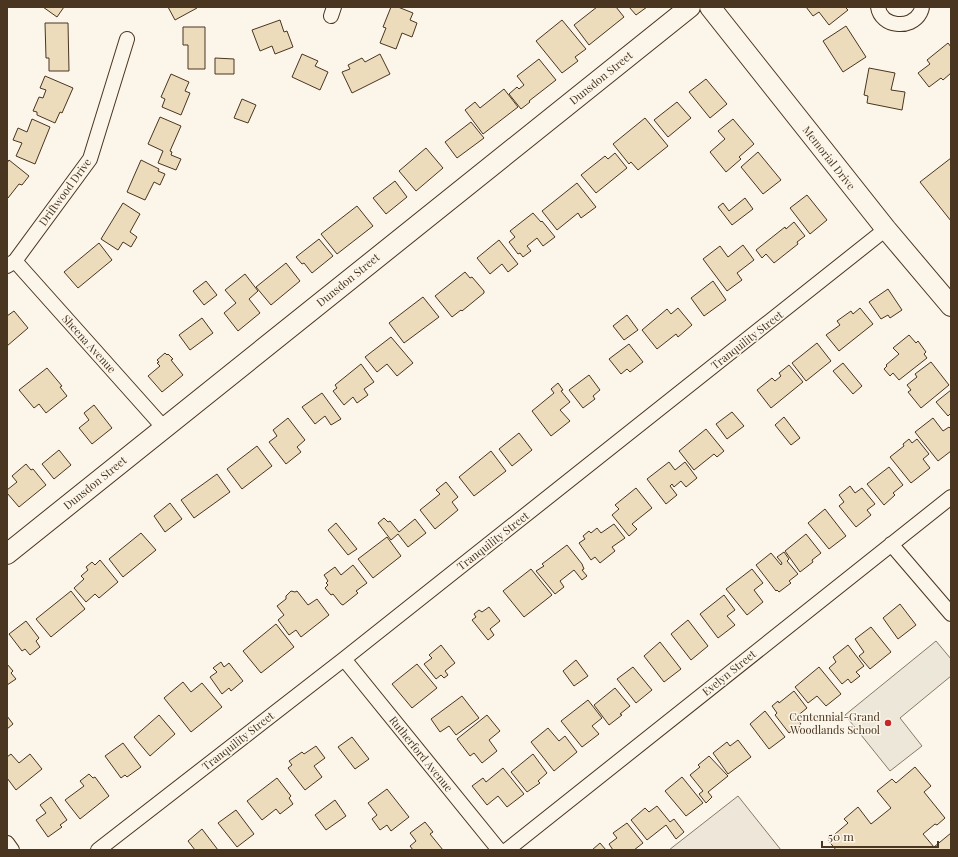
<svg xmlns="http://www.w3.org/2000/svg" width="958" height="857" font-family="'Playfair Display',serif">
  <rect width="100%" height="100%" fill="#fbf6e9"/>
  <!-- green -->
  <path fill="#ede6d9" stroke="#887966" d="M738,796L781,850H669Z"/>
  <!-- parking -->
  <path fill="#ede7d9" stroke="#887966" d="M936,641L951,659V676L900,718L922,746L890,771L845,715Z"/>
  <!-- building -->
  <path fill="#ecdcbc" stroke="#4a3520" d="M43,7H64L57,17Z
    M168,7H197V8L175,20Z
    M391,7H398L413,13L410,20L417,23L412,37L402,33L396,49L380,43L386,28L383,27Z
    M597,7H616L624,17L589,45L574,25Z
    M629,7H647L636,15Z
    M806,7H845L848,10L829,25L819,12L813,16Z
    M280,20L284,32L287,31L293,47L275,54L272,46L260,51L252,30Z
    M562,20L586,49L575,57L578,61L562,73L536,41Z
    M45,23H68L69,71H49V58H46Z
    M846,26L866,57L843,72L823,41Z
    M183,27H205V69H188V45H183Z
    M948,43L951,47V73L943,80L941,78L929,87L918,73L930,64L927,60Z
    M302,54L318,61L315,66L328,72L320,90L292,77Z
    M380,54L390,74L352,93L342,72L350,69L348,65L362,58L365,62Z
    M215,58L234,59V74H215Z
    M539,59L556,80L529,101L530,102L521,109L509,94L517,87L519,89L524,85L517,76Z
    M869,68L895,73L891,90L905,92L902,110L867,103L868,96L864,95Z
    M171,74L189,82L185,91L190,93L181,115L162,107L165,99L161,97Z
    M45,76L73,88L62,113L60,112L55,123L37,115V112L33,111L39,97L43,98L46,90L40,88Z
    M706,79L727,104L710,118L689,92Z
    M504,89L518,107L483,134L465,110L475,102L480,108Z
    M242,99L256,105L248,123L234,118Z
    M677,102L691,118L668,137L654,120Z
    M160,117L181,126L170,151L172,152L171,155L181,159L176,170L158,163L163,151L148,144Z
    M645,118L668,146L638,170L631,162L629,164L613,144Z
    M32,119L50,127L35,164L16,156L22,143L13,140L18,128L27,132Z
    M733,119L754,144L739,157L741,159L726,172L710,152L725,139L718,131Z
    M471,122L484,138L457,158L445,142Z
    M426,148L443,168L416,191L399,171Z
    M758,152L781,180L763,194L741,167Z
    M615,153L627,168L596,193L581,175L605,156L608,159Z
    M951,158V221L920,182Z
    M9,160L29,176L22,185L19,184L8,198L7,197V163Z
    M141,160L159,169L158,171L165,174L160,185L154,182L145,200L127,192Z
    M395,181L407,197L386,214L373,198Z
    M577,183L596,207L581,218L578,213L557,230L542,211Z
    M807,195L827,220L810,234L790,208Z
    M745,198L753,209L732,225L718,207L723,203L729,211Z
    M123,203L140,214L130,232L137,237L131,247L123,242L118,250L101,239Z
    M357,206L373,226L337,254L321,234Z
    M533,213L541,222L542,221L555,237L543,246L537,238L527,246L531,251L523,257L520,253L518,254L509,242L515,237L510,231Z
    M794,222L805,236L797,242L798,244L774,263L766,254L762,258L756,250L785,227L786,229Z
    M319,239L333,256L312,273L304,263L302,264L296,257Z
    M499,240L518,264L508,272L502,264L490,274L477,258Z
    M99,243L112,260L78,288L64,272Z
    M743,245L754,260L737,273L742,280L727,291L703,259L720,246L728,257Z
    M286,263L300,281L271,305L256,287Z
    M465,272L470,278L472,277L484,291V293L462,311L461,310L452,317L435,296Z
    M245,274L258,291L249,299L260,313L238,331L224,313L236,303L225,290Z
    M206,281L217,295L204,305L193,291Z
    M713,281L726,300L704,316L691,298Z
    M888,289L902,310L890,318L888,315L881,319L869,302Z
    M423,297L439,317L404,343L389,323Z
    M678,308L692,325L678,337L676,334L657,349L642,330L667,309L671,314Z
    M860,308L873,324L839,351L826,335L840,325L837,321L851,311L853,314Z
    M14,311L28,328L7,346V316Z
    M627,315L638,330L624,340L613,326Z
    M202,318L213,333L190,350L179,335Z
    M909,335L916,343L918,341L926,352L924,354L927,358L899,380L893,373L890,376L884,369L887,366L886,365L899,354L893,348Z
    M391,337L413,363L397,376L387,364L377,372L365,357Z
    M817,343L831,361L806,381L792,363Z
    M629,344L643,362L630,372L627,369L621,374L609,359Z
    M165,353L167,355L168,354L173,359L171,360L183,375L162,392L148,376L160,366L157,363L159,362L157,360Z
    M931,362L949,385L921,408L908,392L911,390L907,385L917,377L915,374Z
    M843,363L862,386L853,394L833,371Z
    M361,364L374,382L364,389L368,395L357,403L353,397L344,405L333,391L337,388L335,385Z
    M789,365L803,382L771,408L757,390L772,378L775,381L781,376L779,373Z
    M47,368L62,386L60,387L67,396L46,413L39,404L34,408L19,390Z
    M589,375L600,390L593,396L595,399L583,408L569,390Z
    M558,383L563,390L561,391L570,402L560,410L570,421L551,436L532,411L554,393L551,389Z
    M951,390V413L948,416L936,402Z
    M322,393L341,419L331,425L325,416L315,424L302,407Z
    M94,405L112,428L92,444L79,428L89,420L84,413Z
    M732,412L744,426L727,439L716,424Z
    M784,417L800,438L791,445L775,425Z
    M288,418L305,440L297,447L301,452L286,464L269,442L277,436L273,430Z
    M933,418L943,431L949,427L951,429V451L938,461L915,432Z
    M706,429L724,451L717,457L714,454L694,470L679,451Z
    M519,433L532,450L512,466L499,449Z
    M909,439L912,443L917,439L929,454L923,459L930,468L911,483L890,457L904,446L903,444Z
    M257,446L272,466L242,489L227,469Z
    M59,450L71,465L54,479L42,464Z
    M491,451L506,471L474,496L459,477Z
    M669,462L675,470L685,462L697,478L686,487L681,481L674,487L672,484L670,486L677,495L666,504L647,479Z
    M26,464L31,470L33,469L46,485L19,507L7,493V490L17,482L12,476Z
    M889,467L903,485L893,493L895,495L884,505L867,484Z
    M217,474L230,492L194,518L181,500Z
    M446,482L458,497L452,502L458,510L435,529L420,510L440,494L436,490Z
    M850,486L855,493L862,488L875,504L867,510L871,515L856,527L839,506L844,502L839,495Z
    M636,488L652,508L632,524L637,529L629,536L612,515L619,509L615,505Z
    M170,503L182,519L165,532L154,516Z
    M825,509L846,536L829,549L808,523Z
    M384,518L388,522L390,521L399,532L415,519L426,533L408,547L398,534L391,540L378,523Z
    M336,523L357,549L348,555L328,530Z
    M614,524L625,538L612,547L615,551L600,563L595,557L591,560L579,543L585,539L583,536L589,531L591,533L597,528L601,533Z
    M141,533L156,550L123,577L109,559Z
    M806,534L821,553L812,560L813,562L800,572L785,551Z
    M387,537L401,556L373,578L358,559Z
    M567,545L582,564L584,569L582,570L587,576L582,580L574,570L560,581L564,587L555,594L536,571L544,566L542,564Z
    M784,552L789,559L787,561L798,574L789,581L791,583L779,592L777,590L776,591L756,565L771,553L781,565L782,563L777,557Z
    M100,560L118,582L99,598L95,594L86,602L74,588L84,579L81,576L88,570L86,567L92,562L95,565Z
    M353,565L367,583L356,591L358,593L343,605L341,604L333,594L331,595L325,588L328,585L326,583L328,581L324,575L335,567L341,575Z
    M531,569L552,595L524,617L503,591Z
    M752,569L763,583L754,590L763,602L747,615L726,589Z
    M71,591L85,609L51,637L36,619Z
    M291,591L295,592L297,591L308,605L317,599L329,615L301,637L296,630L289,635L278,620L284,615L277,606L286,599V596Z
    M724,595L735,610L727,616L735,625L718,638L700,614Z
    M900,604L916,625L898,639L883,618Z
    M489,607L500,621L490,629L494,635L488,640L472,620L476,617L474,614L479,610L482,612Z
    M688,620L708,646L691,660L671,634Z
    M26,621L39,638L36,641L40,647L30,655L25,649L22,651L9,634Z
    M276,624L294,647L261,673L243,651Z
    M871,627L891,652L870,669L859,656L864,652L855,639Z
    M660,642L681,669L664,682L644,656Z
    M441,645L455,663L445,671L448,675L444,678L441,675L436,679L424,664L432,658L429,655Z
    M848,645L864,666L856,672L860,676L851,683L848,679L842,684L829,668L836,662L833,657Z
    M576,660L588,676L574,686L563,671Z
    M221,662L224,667L229,663L243,681L231,691L229,688L222,694L210,677L217,672L213,668Z
    M7,664L13,671L11,673L16,679L7,685Z
    M417,664L437,688L412,708L392,684Z
    M633,667L652,690L636,703L617,679Z
    M819,667L841,694L826,706L817,696L808,703L795,687Z
    M183,682L191,692L202,683L222,707L191,732L164,698Z
    M615,688L630,706L620,714L622,715L609,725L594,705Z
    M794,691L807,708L796,717L801,724L789,733L775,715L777,713L772,706L778,701L779,703Z
    M462,696L479,718L456,735L449,726L440,732L431,719Z
    M588,700L602,718L592,726L599,734L582,747L561,721Z
    M765,711L785,737L769,749L750,724Z
    M159,715L175,734L150,756L134,737Z
    M487,715L500,731L489,740L497,751L482,763L474,753L470,756L457,739Z
    M7,716L13,724L7,729Z
    M548,728L559,741L565,736L577,752L554,771L531,742Z
    M352,737L369,759L355,769L338,747Z
    M738,740L751,757L728,774L713,753L727,742L730,746Z
    M123,743L141,767L127,777L125,775L121,778L105,756Z
    M316,746L325,758L314,766L322,777L305,790L288,768L292,765L289,761L302,752L304,754Z
    M11,754L19,763L30,754L42,769L16,790L7,778V757Z
    M533,754L547,773L538,781L540,783L527,792L511,772Z
    M709,756L728,776L708,792L712,797L706,803L699,794L703,791L690,775L700,767L698,765Z
    M915,767L931,786L924,792L945,818L937,825L935,824L923,834L934,847L951,833V850H836L828,840L848,823L844,819L858,807L871,824L891,808L877,791L892,779L896,783Z
    M503,768L524,794L507,807L498,796L487,805L472,786L483,778L486,782Z
    M89,774L93,778L95,777L109,796L80,819L65,800L84,786L80,781Z
    M682,777L703,803L686,816L665,791Z
    M277,778L291,796L289,798L293,804L280,814L276,809L262,820L247,801Z
    M387,789L409,817L391,831L387,825L380,830L372,819L377,815L368,803Z
    M51,797L67,820L60,825L62,827L48,837L36,820L46,813L40,805Z
    M335,800L346,816L326,830L315,815Z
    M657,806L670,822L674,819L684,832L676,839L666,825L647,840L631,820L645,808L649,812Z
    M236,810L254,834L237,847L218,823Z
    M425,822L433,832L430,834L443,850H413L410,846L416,841L410,833Z
    M627,823L643,843L634,850H613L609,844L617,838L613,833Z
    M202,829L218,850H195L188,841Z
    M600,843L606,850H592Z"/>
  <g fill="none" stroke-linecap="round" stroke-linejoin="round">
    <defs>
      <path id="minor" d="M878,7C881,27 911,30 920,13C921,11 922,9 922,7
        M331,16L334,7
        M15,261L164,428
        M7,266L15,261L90,159L127,39
        M891,544L951,614
        M344,659L499,850
        M7,843L12,850
        M98,850L344,659L886,229
        M507,850L951,497"/>
      <path id="secondary" d="M710,7L886,229L951,306
        M7,554L690,7"/>
    </defs>
    <!-- minor casing -->
    <use href="#minor" stroke="#4a3520" stroke-width="16"/>
    <!-- secondary casing -->
    <use href="#secondary" stroke="#4a3520" stroke-width="22"/>
    <!-- minor -->
    <use href="#minor" stroke="#fbf6e9" stroke-width="14"/>
    <!-- secondary -->
    <use href="#secondary" stroke="#fbf6e9" stroke-width="20"/>
  </g>
  <!-- markers -->
  <circle fill="#c62828" stroke="#fbf6e9" stroke-width="1.5" cx="888" cy="723" r="4"/>
  <g text-anchor="middle" stroke-width="3" stroke-linejoin="round" paint-order="stroke">
    <!-- street labels -->
    <g font-size="11" fill="#4a3520" stroke="#fbf6e9">
      <text transform="translate(601 78) rotate(-39)" y="4">Dunsdon Street</text>
      <text transform="translate(829 158) rotate(52)" y="4">Memorial Drive</text>
      <text transform="translate(65 192) rotate(-54)" y="4">Driftwood Drive</text>
      <text transform="translate(348 280) rotate(-39)" y="4">Dunsdon Street</text>
      <text transform="translate(747 340) rotate(-38)" y="4">Tranquility Street</text>
      <text transform="translate(89 344) rotate(48)" y="4">Sheena Avenue</text>
      <text transform="translate(95 483) rotate(-39)" y="4">Dunsdon Street</text>
      <text transform="translate(493 541) rotate(-38)" y="4">Tranquility Street</text>
      <text transform="translate(729 673) rotate(-39)" y="4">Evelyn Street</text>
      <text transform="translate(238 741) rotate(-38)" y="4">Tranquility Street</text>
      <text transform="translate(421 754) rotate(51)" y="4">Rutherford Avenue</text>
    </g>
    <!-- poi labels -->
    <g font-size="11" fill="#4a3520" stroke="#fbf6e9" text-anchor="end">
      <text x="880" y="721">Centennial-Grand<tspan x="880" dy="13">Woodlands School</tspan></text>
    </g>
  </g>
  <!-- border -->
  <rect width="958" height="857" fill="none" stroke="#4a3520" stroke-width="16"/>
  <!-- scale -->
  <path d="M822 841v6h116v-6" fill="none" stroke="#4a3520" stroke-width="2"/>
  <text x="828" y="841" font-size="12" fill="#4a3520" stroke="#fbf6e9" stroke-width="3" paint-order="stroke">50 m</text>
</svg>
